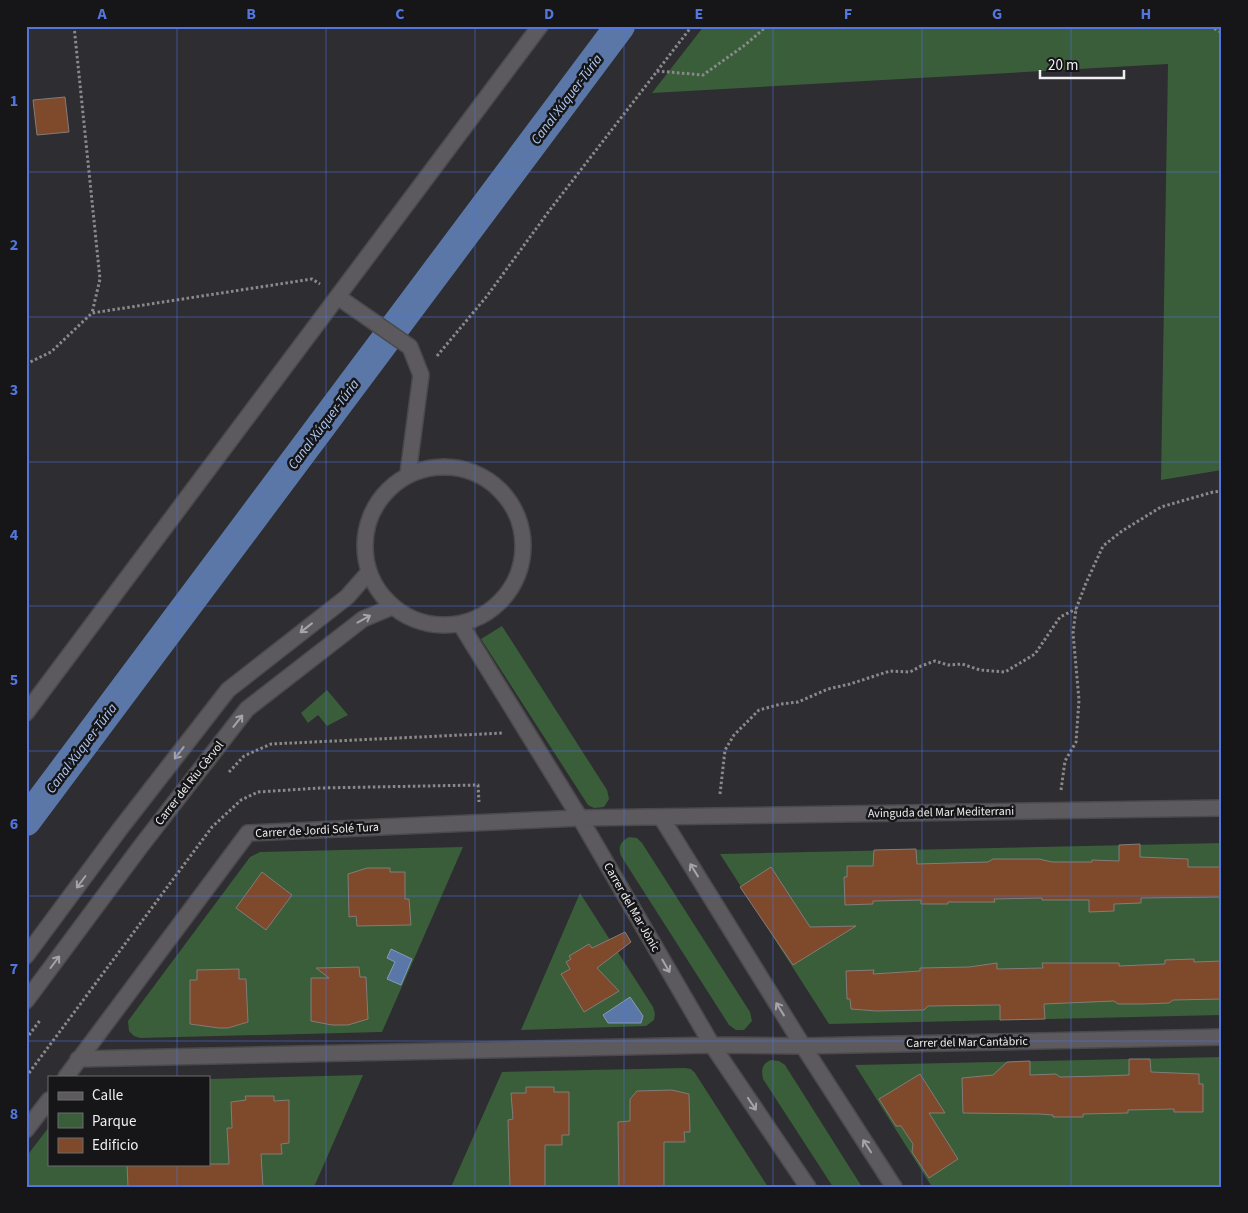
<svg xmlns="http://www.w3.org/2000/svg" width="1248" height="1213" font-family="'Source Sans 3',sans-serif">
  <rect width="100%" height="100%" fill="#2e2d31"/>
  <!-- green -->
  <path fill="#3a5d3a" d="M704,26H1222V470L1161,480L1168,64L652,93Z
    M502,626L607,790L609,799L604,807L594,808L588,805L481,639Z
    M327,690L348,715L327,726L318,715L308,723L301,713Z
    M629,837L637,838L642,843L750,1012L752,1021L744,1030H736L729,1025L621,856C618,847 620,842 629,837Z
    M1222,843V1015L829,1024L720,854Z
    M463,847L382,1032L140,1038L134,1036L129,1031L128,1021L250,857L260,852Z
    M580,893L653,1007L655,1014L654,1020L646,1026L521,1030Z
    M1222,1057V1187H932L855,1065Z
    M771,1060L779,1061L785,1065L862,1187H833L763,1079C761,1069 762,1064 771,1060Z
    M685,1068L691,1069L695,1073L768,1187H451L502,1072Z
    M363,1075L314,1187H26V1157L49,1127V1164H209V1079Z"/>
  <!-- water -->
  <path fill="#5a77a8" stroke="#879bbe" d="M391,949L412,959L401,985L387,979L395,962L387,958Z
    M630,997L643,1016L641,1023H608L603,1015Z"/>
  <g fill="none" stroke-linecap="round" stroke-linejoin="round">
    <!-- canal -->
    <path stroke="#5a77a8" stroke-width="30" d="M26,821L620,26"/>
  </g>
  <!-- building -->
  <path fill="#7e4a2b" stroke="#827c79" d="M65,97L69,132L37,135L33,100Z
    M1140,844V857L1188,859V867H1222V897L1141,898V903L1114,904V911L1089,912V900H1042V898L994,899L995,902H948V904H921V900L873,901V904L845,905L844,877H847V866H873L874,850L916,849L917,864L988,862L993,859H1039L1052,862H1092V860L1119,861V845Z
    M771,867L810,927L856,926L793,965L740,887Z
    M367,868H390V872H405V899H409L411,925L357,926L356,916L349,917L348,874Z
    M262,872L292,895L266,930L236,908Z
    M625,932L631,942L597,968L619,991L584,1012L561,974L570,969L566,962L571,959L569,956L589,944L592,948Z
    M1194,959V962L1222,961V999L1173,1000L1169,1003L1143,1004H1118L1114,1001L1044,1004L1045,1019L1000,1020V1005L928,1006L924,1010L877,1011L851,1009L850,999H847L846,971L874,970L873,974L920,971V968L969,967L997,963V969L1043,968L1042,963H1119V966L1165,964V960Z
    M359,967L360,977H366L368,1019L348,1025H332L311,1021V978H329L316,968Z
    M239,969V979H246L248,1022L228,1028H219L190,1024V980H197V970Z
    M1129,1059H1150L1151,1072L1199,1074V1084H1203V1112H1174V1109L1128,1110V1113L1083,1114V1117H1053V1115L1039,1114L963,1113L962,1078L993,1075L1007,1062L1030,1061V1075L1056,1074L1060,1077L1102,1076L1129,1075Z
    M920,1074L945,1113H929L958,1159L929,1178L912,1152L913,1144L901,1126H896L879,1099Z
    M526,1087H554V1092H569V1135H562V1145H545V1187H510L508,1120L513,1119L511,1093H526Z
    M672,1090L689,1094L690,1132H684L685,1142H664V1187H619L618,1122L630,1121V1099L637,1091Z
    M245,1096H274V1101L289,1100V1143L281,1144L282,1154H261L263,1187H128L127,1164H229L227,1128H232L231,1102L246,1100Z"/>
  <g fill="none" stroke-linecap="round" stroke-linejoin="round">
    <defs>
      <path id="minor" d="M338,297L410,347L421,375L408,474
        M365 546a79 79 0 1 1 158 0a79 79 0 1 1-158 0Z
        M461,625L580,818L712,1045L808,1187
        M26,713L540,26
        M661,817L803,1046L894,1187
        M26,956L120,829L228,690L347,597L369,572
        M26,1001L141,846L247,709L363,619L392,607
        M78,1059L712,1045L803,1046L1222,1037
        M66,1077L248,833L580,818L1222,808
        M26,1130L49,1100"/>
    </defs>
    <!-- minor casing -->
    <use href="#minor" stroke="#4a494d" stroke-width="18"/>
    <!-- path -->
    <path stroke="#8a8a8d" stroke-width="3" stroke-dasharray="2.5 2.5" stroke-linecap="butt" d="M74,26L100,279L92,313
      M1210,26L1222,33
      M657,71L703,75L745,45L767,26
      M437,356L487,296L549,211L692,26
      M26,364L51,352L92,313L312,279L320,284
      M229,772L244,756L271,744L504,733
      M1061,790L1065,761L1076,742L1079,700L1073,633L1076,609L1086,583L1103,546L1122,531L1161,507L1213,492L1222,491
      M720,794L725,750L734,735L759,710L781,704L798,702L828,689L850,684L890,671L910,672L921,666L935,661L948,665L962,664L980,670L1005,672L1035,654L1060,617L1076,609
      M26,1039L41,1019
      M26,1077L212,827L241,800L258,792L320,788L478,785L479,802"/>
    <!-- minor -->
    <use href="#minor" stroke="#5c5a5f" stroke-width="15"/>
  </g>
  <!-- one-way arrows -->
  <defs><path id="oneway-shaft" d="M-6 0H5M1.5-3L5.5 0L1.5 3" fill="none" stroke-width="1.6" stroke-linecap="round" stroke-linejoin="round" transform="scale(1.25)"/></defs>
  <g stroke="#a6a4a8">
    <use href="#oneway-shaft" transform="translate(364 619) rotate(-29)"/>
    <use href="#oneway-shaft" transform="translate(306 628) rotate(142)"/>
    <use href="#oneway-shaft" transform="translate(238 721) rotate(-52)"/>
    <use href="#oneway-shaft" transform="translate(179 753) rotate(128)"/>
    <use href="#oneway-shaft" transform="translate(694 870) rotate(-122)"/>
    <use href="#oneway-shaft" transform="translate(81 882) rotate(127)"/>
    <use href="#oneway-shaft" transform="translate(55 962) rotate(-53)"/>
    <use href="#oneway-shaft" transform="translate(666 966) rotate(60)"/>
    <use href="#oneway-shaft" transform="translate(780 1009) rotate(-122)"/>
    <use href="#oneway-shaft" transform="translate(752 1104) rotate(56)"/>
    <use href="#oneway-shaft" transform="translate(867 1146) rotate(-123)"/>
  </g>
  <!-- grid -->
  <path fill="none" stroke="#5276de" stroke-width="1" stroke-opacity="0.55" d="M177,26V1077M326,26V1187M475,26V1187M624,26V1187M773,26V1187M922,26V1187M1071,26V1187M26,172H1222M26,317H1222M26,462H1222M26,606H1222M26,751H1222M26,896H1222M26,1041H1222M177,1164V1187"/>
  <g text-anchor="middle" stroke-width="5" stroke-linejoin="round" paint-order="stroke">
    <!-- street labels -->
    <g font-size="12" fill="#efeff2" stroke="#161517">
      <text transform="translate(189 783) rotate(-52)" y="4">Carrer del Riu Cèrvol</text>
      <text transform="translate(941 812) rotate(-1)" y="4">Avinguda del Mar Mediterrani</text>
      <text transform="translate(317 830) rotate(-3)" y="4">Carrer de Jordi Solé Tura</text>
      <text transform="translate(632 907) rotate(60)" y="4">Carrer del Mar Jònic</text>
      <text transform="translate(967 1042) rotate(-1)" y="4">Carrer del Mar Cantàbric</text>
    </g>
    <!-- water labels -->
    <g font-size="14" font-style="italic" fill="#b0caf6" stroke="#161517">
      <text transform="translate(566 99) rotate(-53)" y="5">Canal Xúquer-Túria</text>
      <text transform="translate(323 424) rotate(-53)" y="5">Canal Xúquer-Túria</text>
      <text transform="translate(81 748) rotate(-53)" y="5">Canal Xúquer-Túria</text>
    </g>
  </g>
  <!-- border -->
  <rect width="1248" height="1213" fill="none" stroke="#161517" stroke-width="55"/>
  <!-- legend -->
  <rect x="48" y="1076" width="162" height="90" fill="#161517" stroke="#6d6c6f"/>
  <rect x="58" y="1092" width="25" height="8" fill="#5c5a5f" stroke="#6d6c6f"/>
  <text x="92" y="1100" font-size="15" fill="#efeff2">Calle</text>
  <rect x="58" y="1113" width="25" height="15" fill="#3a5d3a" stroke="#6d6c6f"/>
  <text x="92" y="1126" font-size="15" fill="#efeff2">Parque</text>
  <rect x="58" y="1138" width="25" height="15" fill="#7e4a2b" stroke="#6d6c6f"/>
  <text x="92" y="1150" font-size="15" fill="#efeff2">Edificio</text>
  <!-- scale -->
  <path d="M1040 70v8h84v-8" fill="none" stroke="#efeff2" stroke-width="2.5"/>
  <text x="1048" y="70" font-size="15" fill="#efeff2" stroke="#161517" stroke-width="4" paint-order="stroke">20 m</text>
  <rect x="28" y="28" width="1192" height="1158" fill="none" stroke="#5276de" stroke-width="2"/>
  <g font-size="16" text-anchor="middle" font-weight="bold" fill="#5276de">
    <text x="102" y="19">A</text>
    <text x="251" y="19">B</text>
    <text x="400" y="19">C</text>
    <text x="549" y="19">D</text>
    <text x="699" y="19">E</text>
    <text x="848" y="19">F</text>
    <text x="997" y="19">G</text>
    <text x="1146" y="19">H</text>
    <text x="14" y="106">1</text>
    <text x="14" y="250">2</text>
    <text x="14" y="395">3</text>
    <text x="14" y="540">4</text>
    <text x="14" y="685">5</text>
    <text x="14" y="829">6</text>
    <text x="14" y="974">7</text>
    <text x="14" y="1119">8</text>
  </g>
</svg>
